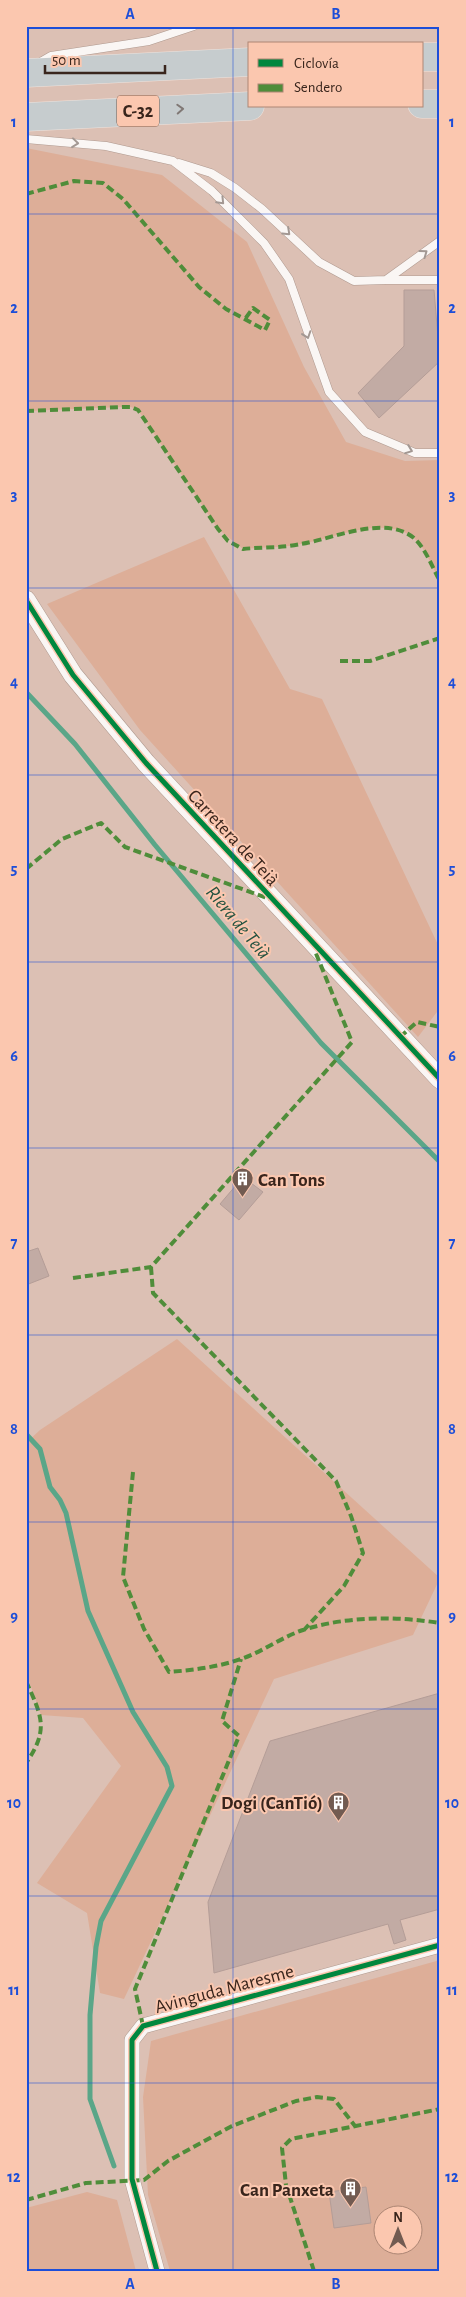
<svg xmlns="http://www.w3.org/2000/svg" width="466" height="2297" font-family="'Alegreya Sans',sans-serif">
  <rect width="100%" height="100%" fill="#dcc0b4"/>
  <!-- green -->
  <path fill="#ddae98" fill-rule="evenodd" d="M26,148L162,175L247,242L304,367L346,442L405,461L440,460V581C432,567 426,549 414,538C384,514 333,539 301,544C282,548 262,547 243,549L218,529L138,410L131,407H122L26,411Z
    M204,537L290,689L322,699L440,949V1008L418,1037L140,730L47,604Z
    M177,1339L440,1578L413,1635L274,1679L124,1999L100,1993L87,1913L37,1883L121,1766L83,1718L41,1715L26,1673V1443L40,1430Z
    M440,1960V2271H170L148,2195L143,2097L151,2041ZM384,2214H414V2244H384Z
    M87,2192L117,2200L136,2271H26V2208Z"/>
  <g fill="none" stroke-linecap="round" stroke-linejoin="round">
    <!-- stream -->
    <path stroke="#5aa688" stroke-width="5" d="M26,692L75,744L155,845L321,1043L440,1162
      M26,1434L40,1449L50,1487L60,1500L66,1513L88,1611L133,1712L167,1767L172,1786L101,1921L96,1947L90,2015V2099L114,2166"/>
  </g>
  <!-- building -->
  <path fill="#c2aba4" stroke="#b49d97" d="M404,290H434L440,361L379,418L358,393L404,346Z
    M243,1177L263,1192L239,1220L220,1204Z
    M38,1248L49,1276L26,1285V1252Z
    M440,1693V1909L400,1920L406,1940L394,1944L388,1924L214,1973L208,1902L270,1741Z
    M366,2187L371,2223L334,2228L329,2192Z"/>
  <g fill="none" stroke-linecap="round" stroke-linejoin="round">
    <defs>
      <path id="service" d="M39,63L51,56L149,41L194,26
        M26,139L106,146L173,161L212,191L264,243L289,279L329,392L365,432L415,453H440
        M179,163L211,173L235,188L262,209L319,262L354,281L386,280L440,241
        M386,280H440"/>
      <path id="minor" d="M157,2271L132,2179V2040L143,2026L440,1945"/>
      <path id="tertiary" d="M26,600L73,675L146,763L440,1079"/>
      <path id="motorway" d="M422,57H440
        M26,73L250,62
        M422,104H440
        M26,117L250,106"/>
    </defs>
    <!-- service casing -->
    <use href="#service" stroke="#af998f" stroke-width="9"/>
    <!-- minor casing -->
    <use href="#minor" stroke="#af998f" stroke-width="16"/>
    <!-- tertiary casing -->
    <use href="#tertiary" stroke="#af998f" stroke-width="20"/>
    <!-- motorway casing -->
    <use href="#motorway" stroke="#efe3dd" stroke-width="29"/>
    <!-- service -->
    <use href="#service" stroke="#faf6f4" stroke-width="8"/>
    <!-- minor -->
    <use href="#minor" stroke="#faf6f4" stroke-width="15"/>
    <!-- tertiary -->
    <use href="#tertiary" stroke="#faf6f4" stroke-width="19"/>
    <!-- motorway -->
    <use href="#motorway" stroke="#c6ccce" stroke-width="28"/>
    <!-- quiet -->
    <path stroke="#4f8d3a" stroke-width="4" stroke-dasharray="8 4" stroke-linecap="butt" d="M26,194L74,181L103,183L123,199L199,287L226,309L265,330L270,320L253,308L245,319
      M26,411L122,407H131L138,410L218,529L228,541L243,549C262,547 282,548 301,544C333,539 384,514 414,538C426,549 432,567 440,581
      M340,661H370L440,638
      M26,869L62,839L101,823L125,847L270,899
      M400,1037L417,1022L440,1027
      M151,1267L153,1293L336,1481L351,1516L363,1553L344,1586L304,1630
      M73,1278L151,1267L352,1042L315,951
      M133,1472L123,1577L144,1629L169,1672C194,1670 218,1667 241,1659C262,1652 282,1637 303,1630C347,1616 395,1616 440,1623
      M26,1681C41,1715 50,1729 26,1763
      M143,2026L135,1989L239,1736L222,1721L241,1659
      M26,2200L86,2183L144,2180L168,2161L232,2126L296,2101L317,2097L334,2099L355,2126
      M314,2271L286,2185L282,2148L291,2139L440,2109"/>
    <defs>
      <path id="cycleway" d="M26,600L73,675L146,763L440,1079
        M157,2271L132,2179V2040L143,2026L440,1945"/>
    </defs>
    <!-- cycleway casing -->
    <use href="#cycleway" stroke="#fbc7af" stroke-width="8"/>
    <!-- cycleway -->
    <use href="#cycleway" stroke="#00873e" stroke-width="5"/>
  </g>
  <!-- one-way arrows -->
  <defs><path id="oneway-chevron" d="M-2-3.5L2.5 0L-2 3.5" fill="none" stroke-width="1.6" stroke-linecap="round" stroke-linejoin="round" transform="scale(1.25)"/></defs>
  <use stroke="#807875" href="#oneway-chevron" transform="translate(180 109) rotate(-3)"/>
  <g stroke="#a39893">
    <use href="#oneway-chevron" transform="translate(75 143) rotate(6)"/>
    <use href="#oneway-chevron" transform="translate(221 201) rotate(46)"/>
    <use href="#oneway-chevron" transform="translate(287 232) rotate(43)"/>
    <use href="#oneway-chevron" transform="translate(424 253) rotate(-36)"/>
    <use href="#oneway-chevron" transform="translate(307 335) rotate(71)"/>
    <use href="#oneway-chevron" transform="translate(409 450) rotate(21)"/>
  </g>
  <!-- grid -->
  <path fill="none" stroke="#1d4ed8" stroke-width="1" stroke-opacity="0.55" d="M233,26V2271M26,214H440M26,401H440M26,588H440M26,775H440M26,962H440M26,1148H440M26,1335H440M26,1522H440M26,1709H440M26,1896H440M26,2083H440"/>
  <!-- icons -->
  <defs>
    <symbol id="building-pin" viewBox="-11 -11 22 30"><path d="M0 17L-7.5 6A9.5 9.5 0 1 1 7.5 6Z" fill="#725b51" stroke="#fbc7af"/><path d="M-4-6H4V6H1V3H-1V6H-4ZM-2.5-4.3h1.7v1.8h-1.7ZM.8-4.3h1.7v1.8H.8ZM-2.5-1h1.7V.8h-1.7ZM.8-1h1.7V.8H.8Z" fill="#fff"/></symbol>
  </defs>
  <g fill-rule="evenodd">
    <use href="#building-pin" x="230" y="1166" width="25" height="34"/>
    <use href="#building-pin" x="326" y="1790" width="25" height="34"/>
    <use href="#building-pin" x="338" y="2176" width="25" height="34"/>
  </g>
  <g text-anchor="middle" stroke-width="4" stroke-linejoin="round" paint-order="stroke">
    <!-- shield labels -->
    <rect fill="#fbc7af" stroke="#735648" stroke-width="1" x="117" y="95.5" width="42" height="31" rx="4"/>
    <g font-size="18" font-weight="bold" fill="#39251c">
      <text x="138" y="117">C-32</text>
    </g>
    <!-- street labels -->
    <g font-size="19" fill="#39251c" stroke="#fbc7af">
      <text transform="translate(234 837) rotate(47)" y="7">Carretera de Teià</text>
      <text transform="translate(224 1988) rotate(-15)" y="7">Avinguda Maresme</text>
    </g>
    <!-- poi labels -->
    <g font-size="19" font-weight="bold" fill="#39251c" stroke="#fbc7af" text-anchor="end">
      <text x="258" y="1186" text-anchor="start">Can Tons</text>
      <text x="323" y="1809">Dogi (CanTió)</text>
      <text x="334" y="2196">Can Panxeta</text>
    </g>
    <!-- water labels -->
    <g font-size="20" font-style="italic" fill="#255341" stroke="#fbc7af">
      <text transform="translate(239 922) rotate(50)" y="7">Riera de Teià</text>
    </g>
  </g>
  <!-- border -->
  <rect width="466" height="2297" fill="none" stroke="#fbc7af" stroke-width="55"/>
  <!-- legend -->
  <rect x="248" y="42" width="175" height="65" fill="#fbc7af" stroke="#ad8674"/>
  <rect x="258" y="59" width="25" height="8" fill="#00873e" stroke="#ad8674"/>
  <text x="294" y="68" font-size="15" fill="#39251c">Ciclovía</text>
  <rect x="258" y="84" width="25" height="8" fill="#4f8d3a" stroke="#ad8674"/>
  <text x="294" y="92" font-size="15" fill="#39251c">Sendero</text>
  <!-- north arrow -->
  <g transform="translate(398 2230)"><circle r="24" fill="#fbc7af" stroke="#ad8674"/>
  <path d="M0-4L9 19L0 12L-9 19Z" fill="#725b51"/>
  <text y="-8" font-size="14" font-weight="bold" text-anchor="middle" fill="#39251c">N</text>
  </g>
  <!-- scale -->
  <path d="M45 65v8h120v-8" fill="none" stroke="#39251c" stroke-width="2.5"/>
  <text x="52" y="65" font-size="15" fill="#39251c" stroke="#fbc7af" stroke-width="4" paint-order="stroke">50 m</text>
  <rect x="28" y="28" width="410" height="2242" fill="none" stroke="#1d4ed8" stroke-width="2"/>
  <g font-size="16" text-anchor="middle" font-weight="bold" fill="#1d4ed8">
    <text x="130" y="19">A</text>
    <text x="336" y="19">B</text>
    <text x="14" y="127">1</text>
    <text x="452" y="127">1</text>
    <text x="14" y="313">2</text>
    <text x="452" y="313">2</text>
    <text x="14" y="500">3</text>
    <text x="452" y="500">3</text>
    <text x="14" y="687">4</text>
    <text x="452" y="687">4</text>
    <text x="14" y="874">5</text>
    <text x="452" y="874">5</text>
    <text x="14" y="1061">6</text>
    <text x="452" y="1061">6</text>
    <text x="14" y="1248">7</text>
    <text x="452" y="1248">7</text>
    <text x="14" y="1434">8</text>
    <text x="452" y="1434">8</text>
    <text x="14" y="1621">9</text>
    <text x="452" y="1621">9</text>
    <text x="14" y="1808">10</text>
    <text x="452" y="1808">10</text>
    <text x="14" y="1995">11</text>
    <text x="452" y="1995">11</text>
    <text x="14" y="2182">12</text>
    <text x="452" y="2182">12</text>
    <text x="130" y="2289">A</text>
    <text x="336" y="2289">B</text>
  </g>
</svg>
